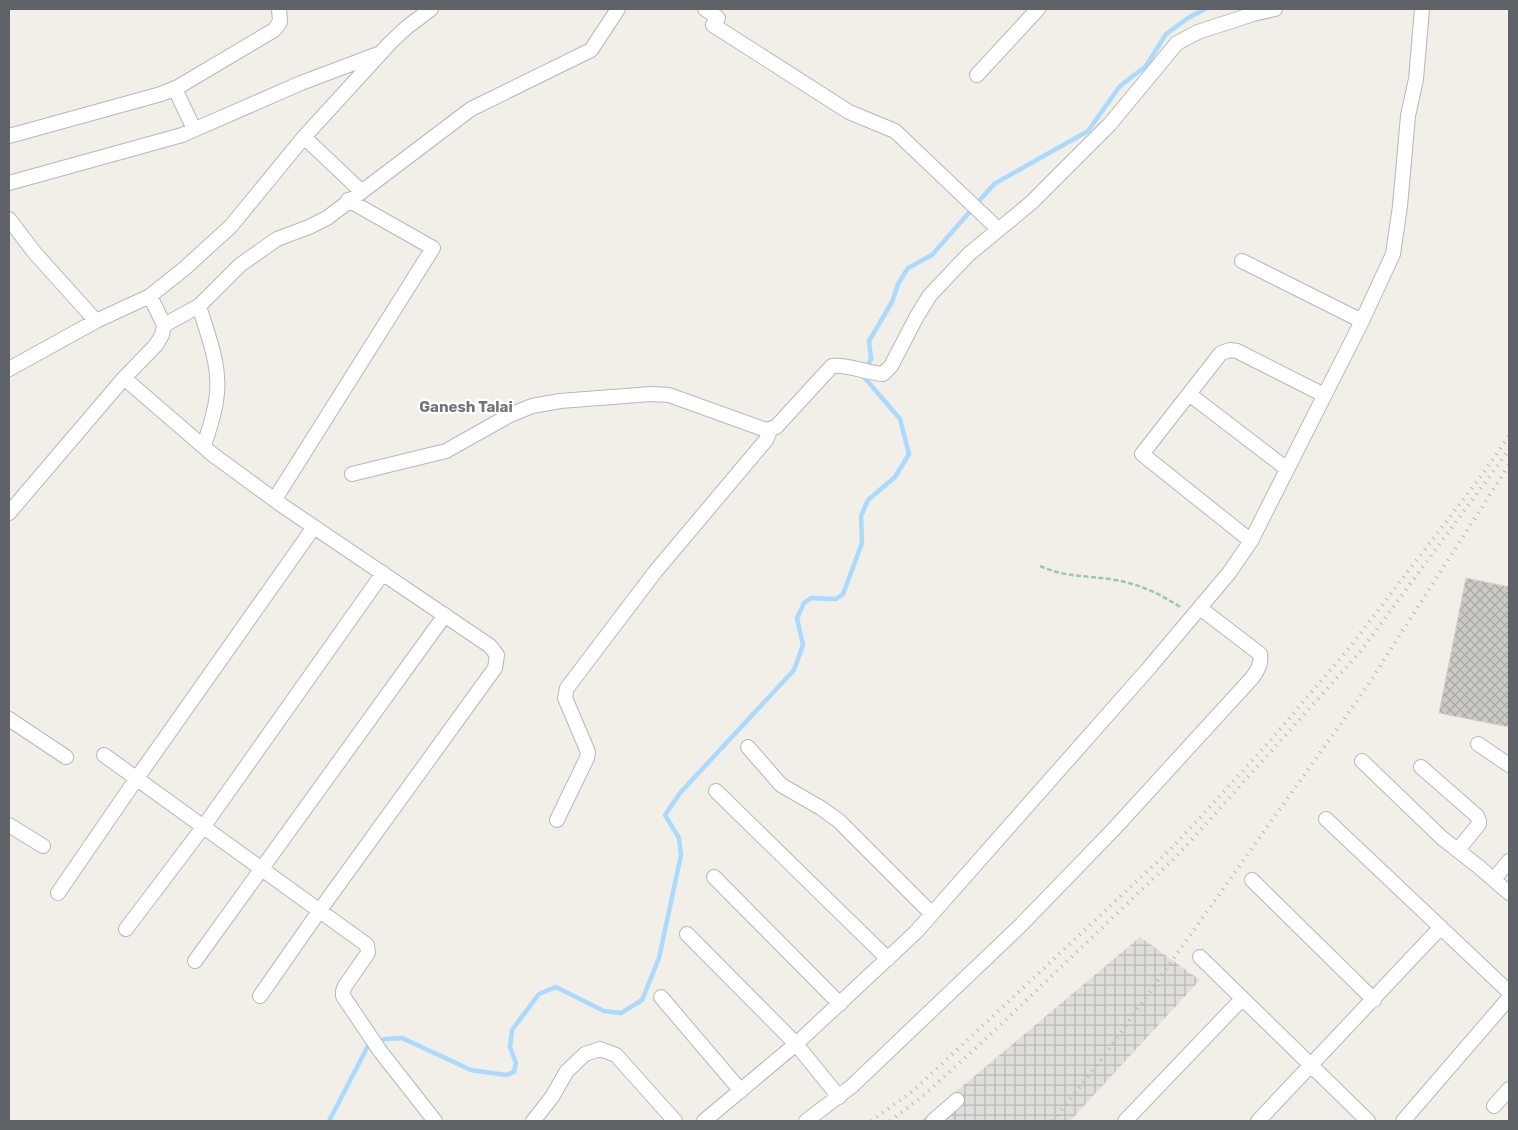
<svg xmlns="http://www.w3.org/2000/svg" width="1518" height="1130" font-family="Rubik,sans-serif">
  <defs>
    <pattern id="industrial-grid" width="8" height="8" patternUnits="userSpaceOnUse" patternTransform="scale(1.25)"><rect width="8" height="8" fill="#e0deda"/><path d="M0 4h8M4 0v8" fill="none" stroke="#b9b8b5"/></pattern>
    <pattern id="building-cross-hatch" width="8" height="8" patternUnits="userSpaceOnUse" patternTransform="scale(1.25)"><rect width="8" height="8" fill="#cccac5"/><path d="M0 0l8 8M0 8l8-8" fill="none" stroke="#a9a8a4"/></pattern>
  </defs>
  <rect width="100%" height="100%" fill="#f1efe8"/>
  <!-- industrial -->
  <path fill="url(#industrial-grid)" d="M1140,937L1200,980L1070,1121H921Z"/>
  <g fill="none" stroke-linecap="round" stroke-linejoin="round">
    <!-- stream -->
    <path stroke="#aadaff" stroke-width="4.5" d="M329,1121L368,1046L385,1039L402,1038L471,1070L506,1075L514,1072L516,1063L510,1047L512,1030L539,994L556,987L604,1011L621,1013L642,1000L659,958L681,855L679,838L665,815L680,793L794,670L803,645L797,618L804,603L811,598L836,599L843,594L862,543L861,516L868,500L895,477L909,454L900,419L863,376L871,359L869,341L892,302L898,284L908,268L932,255L994,184L1088,131L1120,86L1146,66L1166,34L1188,18L1205,9"/>
  </g>
  <!-- building -->
  <path fill="url(#building-cross-hatch)" stroke="#d6d1c6" d="M1466,578L1509,587V727L1439,713Z"/>
  <g fill="none" stroke-linecap="round" stroke-linejoin="round">
    <defs>
      <path id="minor" d="M705,9L718,18
        M713,25L849,112L895,131L998,229
        M977,75L1038,9
        M175,89L194,129
        M9,136L161,94L178,87L274,30L280,22L279,9
        M304,137L361,191
        M9,183L182,135L301,83L378,54
        M9,219L34,252L96,321
        M1242,261L1362,321
        M199,306C208,336 222,368 216,401C214,416 208,432 204,446
        M164,325L199,306L240,265L277,239L309,227L327,218L471,109L591,50L618,9
        M9,369L96,321L150,296L185,268L231,226L304,137L390,43L407,27L431,9
        M124,378L212,454L283,506L490,646L497,655L495,668L320,910L260,996
        M1189,394L1287,469
        M352,474L446,451L510,415L532,406L560,401L651,394L669,395L766,430L776,427L832,366C848,364 866,373 883,374L891,366L917,316L930,295L969,254L1032,202L1110,124L1177,43L1198,32L1253,14L1275,9
        M275,499L433,248L348,200
        M9,513L124,378L156,345L162,335L164,325L150,296
        M1251,541L1142,454L1221,353L1230,350L1237,351L1324,395
        M9,719L66,757
        M1478,744L1509,765
        M748,747L781,785L821,808L839,821L932,914
        M104,755L367,945L368,953L345,986L343,991V996L380,1051L435,1121
        M1362,761L1442,838L1479,867L1509,893
        M1421,767L1477,816L1479,821V824L1458,850
        M716,791L888,959
        M1326,819L1509,992
        M557,820L587,758L588,752L565,698L567,688L655,572L766,440L771,429
        M9,825L43,846
        M714,877L840,1004
        M1494,879L1509,861
        M1252,880L1374,1000
        M58,893L137,778L314,527
        M126,929L204,826L383,573
        M687,934L796,1044L839,1097
        M1200,957L1368,1121
        M195,961L445,615
        M661,997L741,1091
        M1494,1106L1509,1089
        M533,1121L552,1097L567,1071L585,1054L600,1049L616,1055L675,1121
        M704,1121L796,1044L916,932L1149,668L1229,573L1251,541L1362,321L1393,254L1400,206L1408,116L1416,79L1422,9
        M806,1121L852,1086L1021,925L1113,830L1252,678C1257,671 1262,664 1260,654L1200,608
        M933,1121L957,1100
        M1125,1121L1242,999
        M1258,1121L1441,927
        M1403,1121L1509,998"/>
    </defs>
    <!-- minor casing -->
    <use href="#minor" stroke="#b5b8bc" stroke-width="16"/>
    <!-- path -->
    <path stroke="#9cc7a9" stroke-width="2.5" stroke-dasharray="5 2.5" stroke-linecap="butt" d="M1040,566C1066,578 1087,575 1115,580C1140,584 1160,594 1182,608"/>
    <!-- minor -->
    <use href="#minor" stroke="#fff" stroke-width="14"/>
    <!-- rail -->
    <path stroke="#b6b7b8" stroke-width="4" stroke-dasharray="1 6" stroke-linecap="butt" d="M871,1121L913,1091L1171,849L1262,750L1350,647L1479,479L1509,436
      M890,1121L923,1096L989,1036L1179,854L1360,652L1509,450
      M1053,1121L1107,1052L1364,691L1509,465"/>
  </g>
  <g text-anchor="middle" stroke-width="4.5" stroke-linejoin="round" paint-order="stroke">
    <!-- neighbourhood labels -->
    <g font-size="15" font-weight="bold" fill="#70757a" stroke="#fff">
      <text x="466" y="412">Ganesh Talai</text>
    </g>
  </g>
  <!-- border -->
  <rect width="1518" height="1130" fill="none" stroke="#5f6368" stroke-width="20"/>
</svg>
